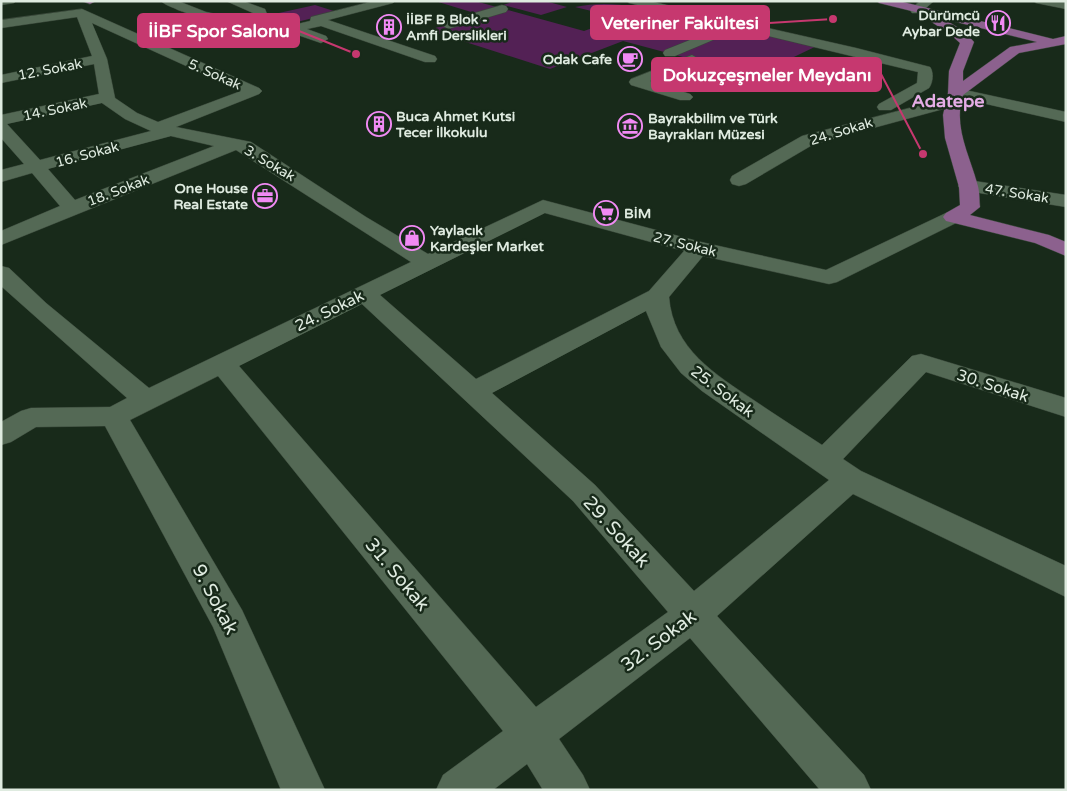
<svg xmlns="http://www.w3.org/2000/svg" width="1067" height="791" font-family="'Varela Round',sans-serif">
  <rect width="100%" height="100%" fill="#182a1a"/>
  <!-- green -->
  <path fill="#532155" d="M435,1H475L584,31L620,18L575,7C607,0 634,6 666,13L673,11L821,44L754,76L623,41L550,69L428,30L481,15Z
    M515,1H545L567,7L541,15L503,5Z
    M315,5L337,12L273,28L252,19Z"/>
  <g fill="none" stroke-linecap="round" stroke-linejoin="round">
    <defs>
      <path id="minor" d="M1,1H16L14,3L1,5Z
        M161,1H178L206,12L225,16L236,17L253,13L226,1H243L265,9L267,14C249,35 200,18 178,10C173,7 166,6 161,1Z
        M374,1H395L393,3L328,20L435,56L437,59L435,62H425L321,26L307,29L326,36L328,39L321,43L289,32L287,29L289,26L310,21L311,17Z
        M627,1H649L856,48L930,67C934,72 933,83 929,88L891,110H879L877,107L879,104L917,83L918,72L739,29L675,56H665L663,53L665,50L725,26L629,3Z
        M920,1H934L920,13H912L910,10Z
        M1034,1L1066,2V9L1036,3Z
        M502,5L506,6L508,9L506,12L448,29L442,25L444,22Z
        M82,9L259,88L262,91L259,94L176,127L251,142L366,217L428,254L543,200L701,242L826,270L946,213L953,211L960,213L963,217L960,221L837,282L829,284L703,256L669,297C673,349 715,374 755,401C777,416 799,430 822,445L912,356L921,354L1066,398V417L926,372L843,459L861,471L1066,566V597L853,494L717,616L864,775L871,790H820L690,638L559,739L583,775L590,790H543L527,764L493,790H436L443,775L503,731L218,376L130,420L242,610L325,790H281L213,627L105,426L36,427L11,442L1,445V422L21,411L31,408L110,407L127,398L1,286V266L9,268L46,303L149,388L411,262L236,150L1,245V231L60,206L32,173L1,182V170L24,164L1,138V115L99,94L94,64L1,83V75L92,56L77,17L1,28V20ZM92,23L241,91L158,122L137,113L115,98L107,59ZM102,103L125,119L151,131L40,160L7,124ZM171,136L214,146L75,200L48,169ZM545,213L684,251L649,291L476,379L380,295ZM362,304L573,501L668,612L536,707L239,366ZM646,311L661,347L681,373L702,391L829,480L694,591L595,485L492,393Z
        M692,55L699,59L697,62L650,81L690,94L693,97L690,100H680L631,85L629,82L631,79Z
        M956,88L1066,112V122L951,96L948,93L951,90Z
        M952,97L958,99L960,102L958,105L814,144L746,184L739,186L732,184L730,180L732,176L802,136Z
        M968,180L1066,195V207L961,190L958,186L961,182Z"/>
      <path id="major" d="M82,1H96L90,4Z
        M877,1H899L1053,39L1066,36V44L1019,53L963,95C953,126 969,154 977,183C980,191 979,199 980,207L970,215L1049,235L1066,242V256L1035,243L946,221L943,217L946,213L960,205L959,187L945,138L943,115L948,93L949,71L960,43L950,34L930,21L936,17C950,21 965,31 974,42L963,71V81L1010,47L1037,42L879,3Z"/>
    </defs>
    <!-- minor casing -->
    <use href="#minor" stroke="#384739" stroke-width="1"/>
    <!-- major casing -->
    <use href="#major" stroke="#384739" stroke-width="1"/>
    <!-- minor -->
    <use href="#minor" fill="#546955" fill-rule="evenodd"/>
    <!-- major -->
    <use href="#major" fill="#8c618e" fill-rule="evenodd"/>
  </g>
  <!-- icons -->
  <defs>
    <symbol id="restaurant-ring" viewBox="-11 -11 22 22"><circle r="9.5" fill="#182a1a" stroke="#f18af4" stroke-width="1.5"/><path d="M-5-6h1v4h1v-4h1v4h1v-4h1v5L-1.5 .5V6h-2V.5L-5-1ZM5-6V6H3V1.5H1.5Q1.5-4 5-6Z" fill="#f18af4"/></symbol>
    <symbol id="building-ring" viewBox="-11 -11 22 22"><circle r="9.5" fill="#182a1a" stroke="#f18af4" stroke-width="1.5"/><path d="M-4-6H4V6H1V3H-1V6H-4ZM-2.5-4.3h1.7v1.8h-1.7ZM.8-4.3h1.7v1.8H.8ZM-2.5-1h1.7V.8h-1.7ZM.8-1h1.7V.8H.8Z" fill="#f18af4"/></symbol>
    <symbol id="cafe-ring" viewBox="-11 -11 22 22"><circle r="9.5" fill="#182a1a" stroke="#f18af4" stroke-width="1.5"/><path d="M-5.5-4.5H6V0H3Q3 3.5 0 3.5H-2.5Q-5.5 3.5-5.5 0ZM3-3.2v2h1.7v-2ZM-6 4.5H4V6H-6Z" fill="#f18af4"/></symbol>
    <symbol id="museum-ring" viewBox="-11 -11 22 22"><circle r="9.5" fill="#182a1a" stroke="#f18af4" stroke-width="1.5"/><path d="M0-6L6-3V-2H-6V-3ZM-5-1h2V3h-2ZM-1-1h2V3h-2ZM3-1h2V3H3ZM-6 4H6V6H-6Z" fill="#f18af4"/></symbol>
    <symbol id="office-ring" viewBox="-11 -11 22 22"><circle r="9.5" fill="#182a1a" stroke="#f18af4" stroke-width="1.5"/><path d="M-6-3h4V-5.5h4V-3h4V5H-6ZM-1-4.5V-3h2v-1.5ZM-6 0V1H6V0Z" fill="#f18af4"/></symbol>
    <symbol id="supermarket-ring" viewBox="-11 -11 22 22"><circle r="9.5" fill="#182a1a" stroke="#f18af4" stroke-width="1.5"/><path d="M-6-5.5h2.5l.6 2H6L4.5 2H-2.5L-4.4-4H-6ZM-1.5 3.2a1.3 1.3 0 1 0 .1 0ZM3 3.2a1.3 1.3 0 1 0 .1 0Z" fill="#f18af4"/></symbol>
    <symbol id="shop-ring" viewBox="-11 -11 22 22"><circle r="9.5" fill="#182a1a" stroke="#f18af4" stroke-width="1.5"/><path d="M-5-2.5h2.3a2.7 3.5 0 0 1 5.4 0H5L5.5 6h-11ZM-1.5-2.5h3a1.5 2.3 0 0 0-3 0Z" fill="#f18af4"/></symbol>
  </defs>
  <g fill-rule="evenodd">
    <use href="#restaurant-ring" x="984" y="9" width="28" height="28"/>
    <use href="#building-ring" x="375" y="13" width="28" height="28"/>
    <use href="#cafe-ring" x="616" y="45" width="28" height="28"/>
    <use href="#building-ring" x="365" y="110" width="28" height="28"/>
    <use href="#museum-ring" x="616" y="112" width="28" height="28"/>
    <use href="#office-ring" x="251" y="182" width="28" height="28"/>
    <use href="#supermarket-ring" x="592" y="199" width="28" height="28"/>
    <use href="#shop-ring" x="398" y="224" width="28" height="28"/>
  </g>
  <g text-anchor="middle" stroke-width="5" stroke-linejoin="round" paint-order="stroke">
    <!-- far-poi labels -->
    <g font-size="14" font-weight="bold" fill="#dfebe0" stroke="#182a1a" text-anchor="start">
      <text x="980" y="20" text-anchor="end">Dürümcü<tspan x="980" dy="16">Aybar Dede</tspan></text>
      <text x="406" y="24">İİBF B Blok -<tspan x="406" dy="16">Amfi Derslikleri</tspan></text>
      <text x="612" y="64" text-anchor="end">Odak Cafe</text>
      <text x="396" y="121">Buca Ahmet Kutsi<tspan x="396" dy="16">Tecer İlkokulu</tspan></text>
      <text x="648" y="123">Bayrakbilim ve Türk<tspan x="648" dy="16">Bayrakları Müzesi</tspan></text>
      <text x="248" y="193" text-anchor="end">One House<tspan x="248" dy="16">Real Estate</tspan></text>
      <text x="624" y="218">BİM</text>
      <text x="430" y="235">Yaylacık<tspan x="430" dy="16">Kardeşler Market</tspan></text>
    </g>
    <!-- far-street labels -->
    <g font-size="14" fill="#dfebe0" stroke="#182a1a">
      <text transform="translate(50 69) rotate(-11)" y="5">12. Sokak</text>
      <text transform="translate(215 74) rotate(24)" y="5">5. Sokak</text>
      <text transform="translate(55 109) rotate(-12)" y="5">14. Sokak</text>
      <text transform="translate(841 131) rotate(-17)" y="5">24. Sokak</text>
      <text transform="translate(87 154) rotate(-15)" y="5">16. Sokak</text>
      <text transform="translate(270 163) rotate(31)" y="5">3. Sokak</text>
      <text transform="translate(118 190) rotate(-21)" y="5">18. Sokak</text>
      <text transform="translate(1017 193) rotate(9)" y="5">47. Sokak</text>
      <text transform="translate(685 244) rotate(14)" y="5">27. Sokak</text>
    </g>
    <!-- street labels -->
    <g font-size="16" fill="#dfebe0" stroke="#182a1a">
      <text transform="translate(329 310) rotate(-26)" y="6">24. Sokak</text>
      <text transform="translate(993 385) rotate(18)" y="6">30. Sokak</text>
      <text transform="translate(723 391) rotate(37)" y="6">25. Sokak</text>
    </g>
    <!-- far-district labels -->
    <g font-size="18" font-weight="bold" fill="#e5ade6" stroke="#182a1a">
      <text x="948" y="107">Adatepe</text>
    </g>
    <!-- near-street labels -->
    <g font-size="19" fill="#dfebe0" stroke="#182a1a">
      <text transform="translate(617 531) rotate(48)" y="7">29. Sokak</text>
      <text transform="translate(398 574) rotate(50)" y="7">31. Sokak</text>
      <text transform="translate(216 599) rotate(62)" y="7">9. Sokak</text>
      <text transform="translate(658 640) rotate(-37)" y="7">32. Sokak</text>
    </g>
  </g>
  <!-- callouts -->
  <path fill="none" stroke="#c6386f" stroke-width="2" d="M833 19L769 23M356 54L299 31M923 154L881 74"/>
  <g fill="#c6386f" stroke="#182a1a" stroke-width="2">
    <circle cx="833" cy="19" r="5"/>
    <circle cx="356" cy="54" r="5"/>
    <circle cx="923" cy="154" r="5"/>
  </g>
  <g fill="#c6386f" stroke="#c6386f" stroke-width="2">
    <rect x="591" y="6" width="178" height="33" rx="5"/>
    <rect x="138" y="14" width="161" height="33" rx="5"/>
    <rect x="652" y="58" width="229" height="33" rx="5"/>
  </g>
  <g font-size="18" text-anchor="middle" font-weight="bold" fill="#fff">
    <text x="680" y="29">Veteriner Fakültesi</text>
    <text x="219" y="37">İİBF Spor Salonu</text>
    <text x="767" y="81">Dokuzçeşmeler Meydanı</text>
  </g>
  <!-- border -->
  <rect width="1067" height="791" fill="none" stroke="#dfebe0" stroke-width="5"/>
</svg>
